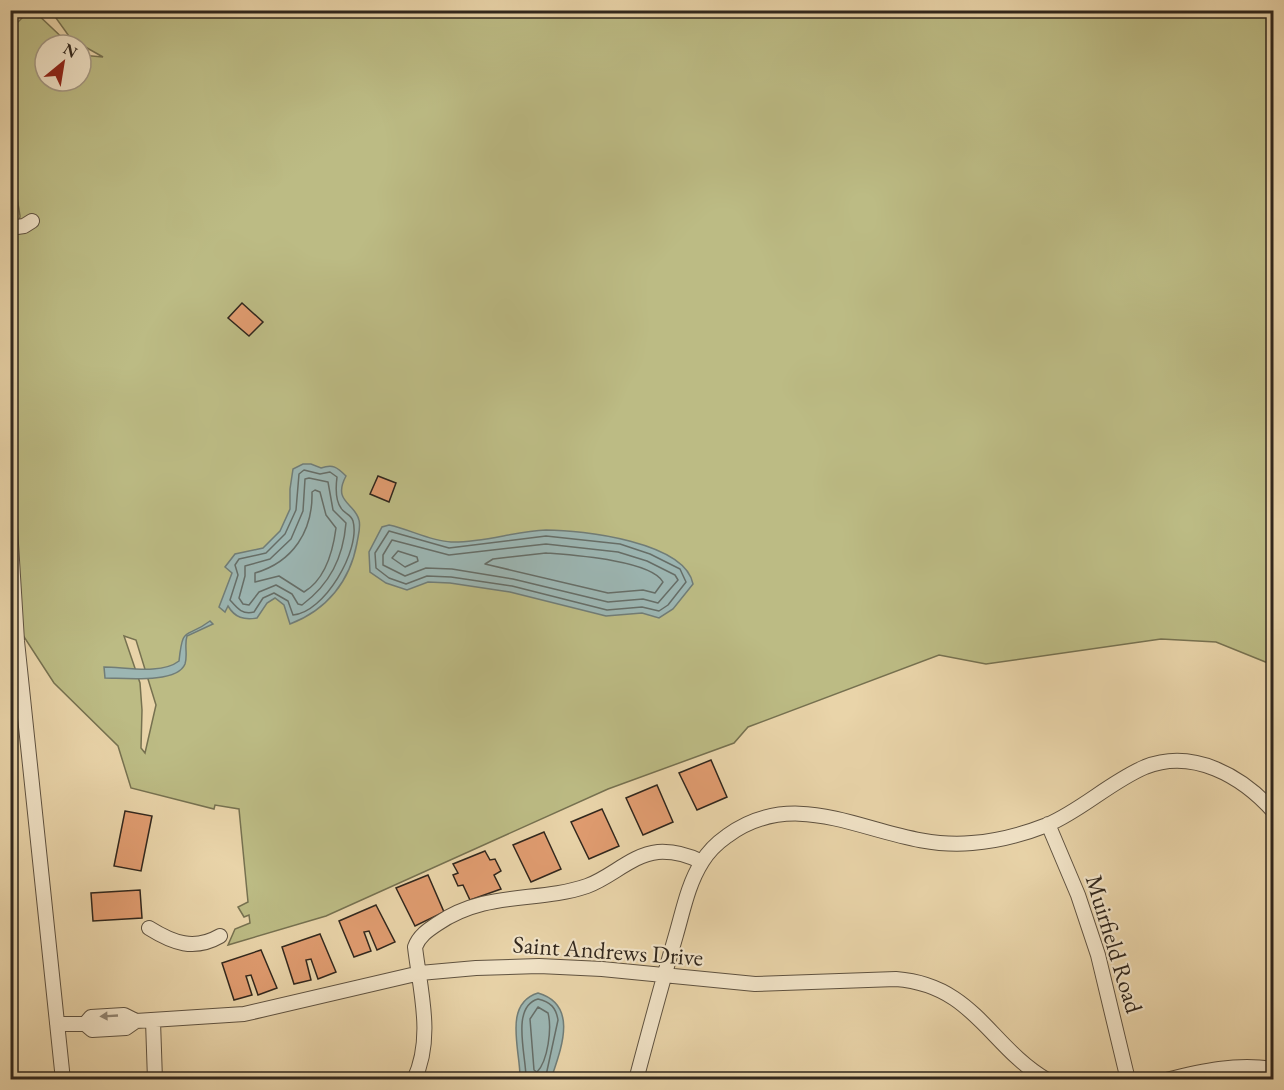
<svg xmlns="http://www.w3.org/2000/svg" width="1284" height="1090" font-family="'EB Garamond',serif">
  <rect width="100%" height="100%" fill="#e9d4a9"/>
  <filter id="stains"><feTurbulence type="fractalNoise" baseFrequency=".00333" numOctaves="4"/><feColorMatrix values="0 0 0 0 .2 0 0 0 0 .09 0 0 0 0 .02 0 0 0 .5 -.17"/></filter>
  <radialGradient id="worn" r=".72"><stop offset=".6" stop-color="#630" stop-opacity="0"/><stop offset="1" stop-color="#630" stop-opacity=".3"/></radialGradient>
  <!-- green -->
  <path fill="#bcbb84" stroke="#767150" stroke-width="1.5" fill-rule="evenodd" d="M29,11H34L70,45H45V81H81V55L103,57L71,39L51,11H1273V665L1216,642L1161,639L986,664L939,655L748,727L734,743L608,789L326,916L228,945L235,929L250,923L249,915L244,917L238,907L248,902L239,809L215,805L214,809L131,788L118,746L54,683L15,623L10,592V306L17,377L13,259L20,216L11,160L10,30ZM124,636L136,640L156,705L145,753L141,748L142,710L140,683Z"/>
  <!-- water -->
  <path fill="#9cb6b3" stroke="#717d77" stroke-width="1.5" d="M303,464H311L321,468C333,464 337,467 346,476C332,502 355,503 359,520C361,527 358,536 357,543C350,581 327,610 290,624L284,605L275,598L267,603L257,618C244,620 235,618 228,606L225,612L219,607L232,573L225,567L235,554L263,548L280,531L290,509V489L293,469Z
    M389,525C409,529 430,541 451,542C483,543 515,531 546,530C583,530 685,542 693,584L673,609L659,618L642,613L606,616L510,592L450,583L428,582L407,590L386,583L370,572L369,552L382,527Z
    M210,621L213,624L187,636C184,645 188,655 185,664C177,684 123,678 105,678L104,667C125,667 161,675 179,661C183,624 185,640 210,621Z
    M538,993C579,1005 561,1049 551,1079H520C521,1052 502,1004 538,993Z"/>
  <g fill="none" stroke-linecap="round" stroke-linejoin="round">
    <!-- shore -->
    <path stroke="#666e68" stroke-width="1.5" d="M304,470L320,474L330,472L337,477C336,485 335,500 341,508C344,514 351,514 353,521C361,550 324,613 293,615L288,601L274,593L263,598L254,612C242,615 237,608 230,600L238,575L235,565L239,559L266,553L285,534L296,510L299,474Z
      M309,478L328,482L333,510L346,523C343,558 330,584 302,605L298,604L292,594L276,585L259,592L249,605L243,604L239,598L245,576V566L270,559L291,539L303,511L305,479Z
      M315,490L320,492L326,515L336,528C333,551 326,579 304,592L279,576L255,582V573C293,562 313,531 312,492Z
      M389,531L449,548L546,536L620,544L650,554L680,569L686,582L668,605L659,611L642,607L607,610L512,586L451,577L427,576L406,584L389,578L376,568L375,553Z
      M392,540L449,555L546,544L618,552L647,561L675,575L678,580L658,603L643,599L608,602L513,579L452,569L426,568L405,576L383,565V555Z
      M398,551L417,557L418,561L405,567L392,558Z
      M546,553C571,555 651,560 663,582L655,593L643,590L608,593L485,564L493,559Z
      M538,1007L548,1013C552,1028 548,1061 537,1072L534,1070L530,1019Z
      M526,1080C527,1058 510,1007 538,999C551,1002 556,1008 558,1020L545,1080"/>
  </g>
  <!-- building -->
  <path fill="#e09c70" stroke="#31271d" stroke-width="1.5" d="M242,303L263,322L249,336L228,318Z
    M378,476L396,483L389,502L370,494Z
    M711,760L727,797L697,810L679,773Z
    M657,785L673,822L643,835L626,798Z
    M602,809L619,846L589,859L571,822Z
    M125,811L152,816L141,871L114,866Z
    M544,832L561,869L531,882L513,845Z
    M485,851L490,860L495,859L501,871L494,875L501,889L470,900L463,885L458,886L453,875L458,873L453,864Z
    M428,875L444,912L415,926L396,888Z
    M140,890L142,918L93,921L91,893Z
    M376,905L395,942L377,950L369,931L364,932L371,951L354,957L339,921Z
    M320,934L336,972L318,979L311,959L306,960L311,980L294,984L282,947Z
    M261,950L277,988L258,995L251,975L246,976L252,995L234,1000L222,963Z"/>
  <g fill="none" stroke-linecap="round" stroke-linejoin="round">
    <defs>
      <path id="minor" d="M10,228L24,226L32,221
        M10,528L17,641L63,1080
        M1048,824L1078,895L1098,955L1128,1080
        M149,928C173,943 194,951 220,936
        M153,1021L155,1080
        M57,1024H85L92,1030L126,1028L136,1021
        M85,1024L91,1017L124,1015L136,1021L244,1014L420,973L476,968L539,966L602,969L755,984L896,979C974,985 989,1046 1047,1080
        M414,1080C434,1038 420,990 415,947C419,936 428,930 437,924C487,890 537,903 587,886C612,877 631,855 658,852C674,851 688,855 702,862
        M636,1080C649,1031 662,983 676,935C683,911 688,884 702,862C708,852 717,843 727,836C806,778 884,852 972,843C997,841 1024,834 1047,825C1082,810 1110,782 1145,767C1193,748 1242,776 1274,812
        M1166,1080C1202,1071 1236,1063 1274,1069"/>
    </defs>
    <!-- minor casing -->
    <use href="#minor" stroke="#5f5240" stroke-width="16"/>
    <!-- minor -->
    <use href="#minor" stroke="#f1e3c7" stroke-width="14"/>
  </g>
  <!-- one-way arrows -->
  <defs><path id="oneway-solid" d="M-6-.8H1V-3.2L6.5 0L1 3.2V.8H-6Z" transform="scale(1.5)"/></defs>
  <use fill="#918572" href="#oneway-solid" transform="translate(109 1016) rotate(177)"/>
  <g text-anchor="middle" stroke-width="4.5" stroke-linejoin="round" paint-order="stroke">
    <!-- street labels -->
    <g font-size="24" fill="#31271d" stroke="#f1e3c7">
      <text transform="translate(1114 944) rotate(73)" y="8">Muirfield Road</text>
      <text transform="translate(608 951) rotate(4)" y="8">Saint Andrews Drive</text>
    </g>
  </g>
  <!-- margin -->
  <rect width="1284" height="1090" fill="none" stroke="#e9d4a9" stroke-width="36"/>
  <rect x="12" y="12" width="1260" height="1066" fill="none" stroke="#31271d" stroke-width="3"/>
  <rect x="18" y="18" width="1248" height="1054" fill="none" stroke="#31271d" stroke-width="1.5"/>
  <!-- north arrow -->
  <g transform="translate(63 63) rotate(30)"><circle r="28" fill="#f1e3c7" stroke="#a49883" stroke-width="1.5"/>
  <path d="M0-4.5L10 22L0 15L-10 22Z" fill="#8f2418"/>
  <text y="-9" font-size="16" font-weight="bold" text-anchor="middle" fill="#31271d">N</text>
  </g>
  <rect width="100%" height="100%" filter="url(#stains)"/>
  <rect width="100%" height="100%" fill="url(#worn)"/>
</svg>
